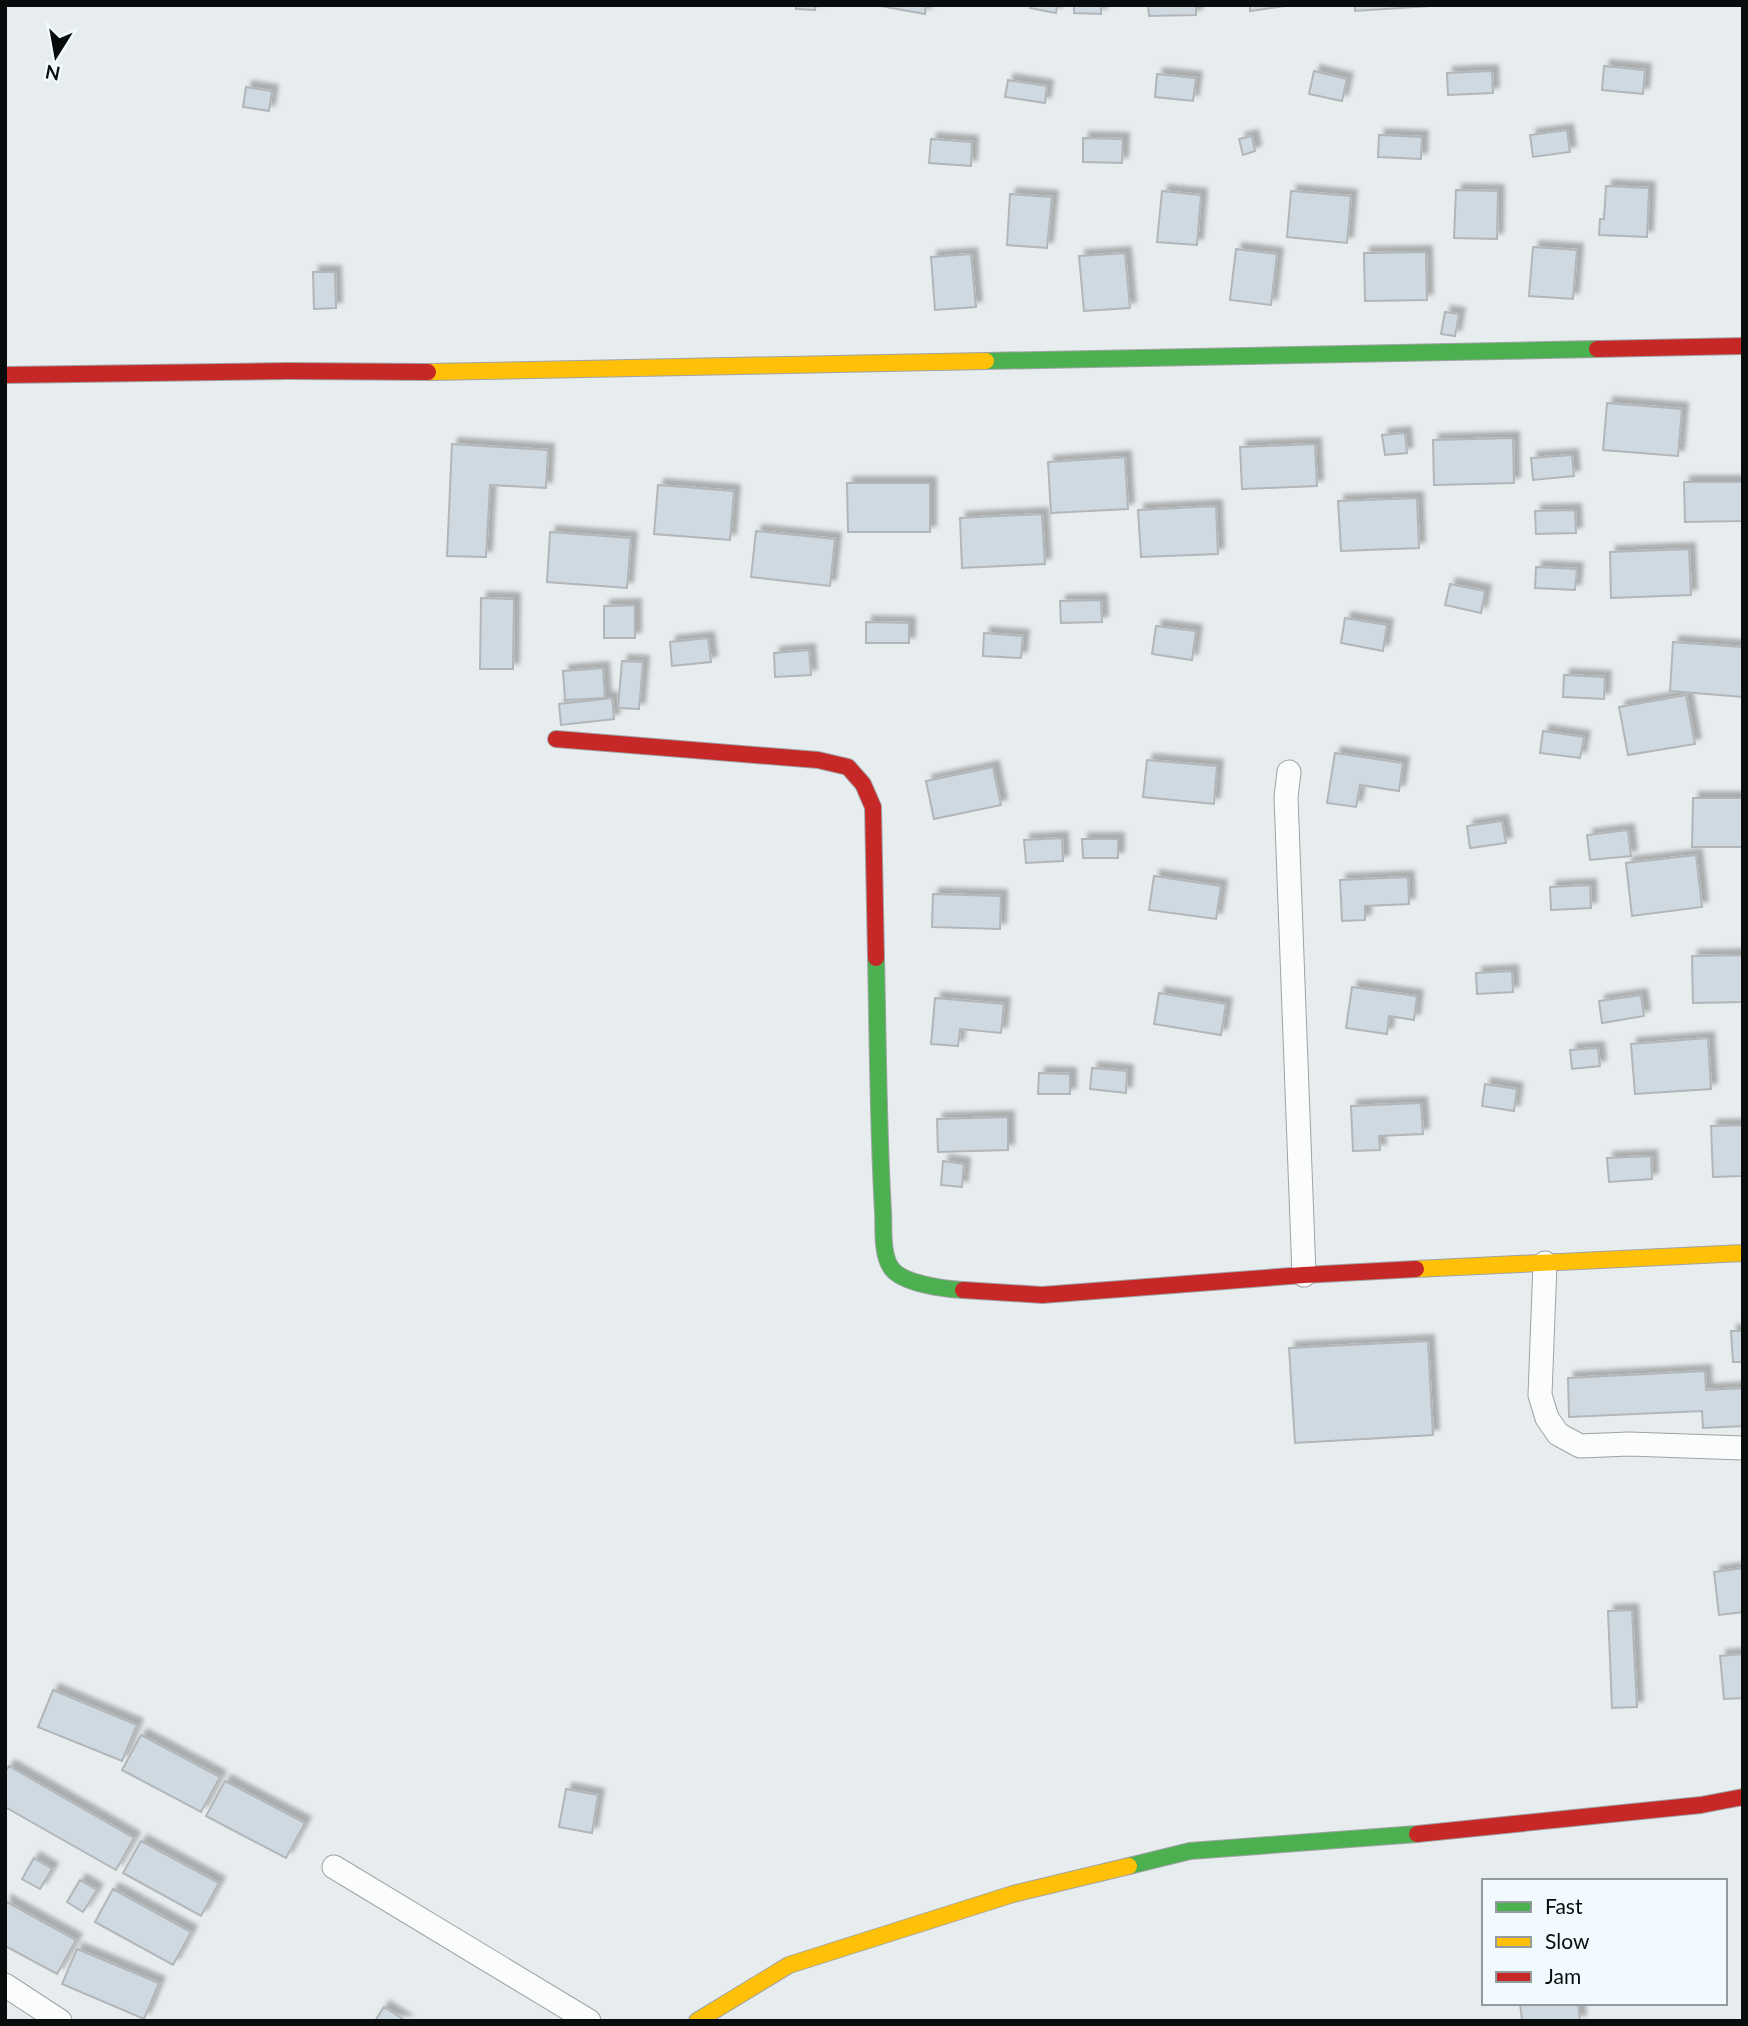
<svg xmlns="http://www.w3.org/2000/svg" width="1748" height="2026" font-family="Lato,sans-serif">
  <defs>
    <filter id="shadow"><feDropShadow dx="6" dy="-6" stdDeviation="2" flood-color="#0004"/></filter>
  </defs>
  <rect width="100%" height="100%" fill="#e7ecee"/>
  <!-- building -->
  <path fill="#ced9e2" stroke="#b3b6b8" stroke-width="2" filter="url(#shadow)" d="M796,5H816L815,10L796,9Z
    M875,5H926L925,14Z
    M1031,5H1057L1056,13L1030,8Z
    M1074,5H1101V14L1074,13Z
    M1148,5H1196V15L1149,16Z
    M1250,5H1292L1250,11Z
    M1355,5H1446L1355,11Z
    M1604,66L1645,70L1643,94L1602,90Z
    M1314,71L1347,79L1342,101L1309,94Z
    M1492,71L1493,93L1448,95L1447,73Z
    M1157,74L1196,78L1193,101L1155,97Z
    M1008,80L1047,86L1045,103L1005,97Z
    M246,87L272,91L269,111L243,107Z
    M1567,130L1570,152L1533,157L1530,135Z
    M1379,135L1422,137L1421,159L1378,157Z
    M1252,136L1255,151L1243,155L1239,139Z
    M1083,138L1123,139L1122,163L1083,162Z
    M931,139L972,142L971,166L929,163Z
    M1606,186L1649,188L1647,237L1599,235L1600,219H1604Z
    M1456,190L1498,191L1497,239L1454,238Z
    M1162,191L1201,195L1197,245L1157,242Z
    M1291,191L1351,196L1347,243L1287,237Z
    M1010,194L1052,197L1047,248L1007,245Z
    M1533,247L1577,250L1573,299L1529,296Z
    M1236,249L1277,254L1271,305L1230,300Z
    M1426,252L1427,300L1365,301L1364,253Z
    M1125,253L1130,308L1084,311L1079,256Z
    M971,254L976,307L935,310L931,257Z
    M313,272H335L336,308L314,309Z
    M1445,312L1459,314L1455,336L1441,334Z
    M1607,403L1682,409L1678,456L1603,450Z
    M1405,433L1407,453L1385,455L1382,435Z
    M1513,438L1514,483L1434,485L1433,440Z
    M452,444L548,450L546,488L490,485L486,557L447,556Z
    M1315,444L1317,486L1242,489L1240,447Z
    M1572,455L1574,476L1533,480L1531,458Z
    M1125,457L1128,509L1051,513L1048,462Z
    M1684,482H1743V521L1685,522Z
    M847,483H930V532H848Z
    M658,485L734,491L730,540L654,534Z
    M1417,498L1419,548L1341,551L1338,501Z
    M1216,506L1218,554L1141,557L1138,510Z
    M1575,510L1576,533L1536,534L1535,511Z
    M1042,514L1045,564L962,568L960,518Z
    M756,531L835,539L830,586L751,577Z
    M550,532L631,538L627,588L547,582Z
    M1689,549L1691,595L1611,598L1610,552Z
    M1536,567L1577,569L1575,590L1535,588Z
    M1450,584L1485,591L1481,613L1445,605Z
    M481,598L514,599L513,669H480Z
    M1101,600L1102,622L1061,623L1060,601Z
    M635,605V638H604V606Z
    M1345,618L1387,625L1383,651L1341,643Z
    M866,622L909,623V643H866Z
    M1156,626L1196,631L1192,660L1152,654Z
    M984,633L1023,636L1021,658L983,656Z
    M708,638L711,662L672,666L670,642Z
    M1673,642L1743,647V697L1670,691Z
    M809,650L811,675L775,677L774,653Z
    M622,661L643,662L639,709L618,708Z
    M603,668L605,698L565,700L563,671Z
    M1564,675L1605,677L1604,699L1563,697Z
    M1686,695L1695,744L1628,755L1619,707Z
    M612,698L614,719L561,725L559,704Z
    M1543,731L1584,737L1580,758L1540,753Z
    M1335,753L1403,763L1399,791L1360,785L1356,807L1327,803Z
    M1147,760L1217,766L1214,804L1143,797Z
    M993,767L1001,805L934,819L926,781Z
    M1693,798H1743V847H1692Z
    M1502,821L1506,843L1470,848L1467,826Z
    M1628,830L1631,856L1590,860L1587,835Z
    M1062,838L1063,861L1026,863L1024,840Z
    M1082,839H1118V858H1083Z
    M1696,855L1702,907L1632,916L1626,863Z
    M1154,876L1221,886L1216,919L1149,910Z
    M1408,877L1409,904L1365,906V920L1342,921L1340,880Z
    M1590,885L1591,908L1551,910L1550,887Z
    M933,894L1001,896L1000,929L932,927Z
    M1743,955V1002L1693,1003L1692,956Z
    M1512,971L1513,992L1477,994L1476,973Z
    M1352,987L1417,996L1414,1020L1389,1016L1387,1034L1346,1028Z
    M1159,993L1226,1004L1221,1035L1154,1024Z
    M1641,995L1644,1016L1602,1023L1599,1001Z
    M935,998L1004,1004L1001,1033L960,1029L958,1046L931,1044Z
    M1708,1038L1711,1089L1635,1094L1631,1044Z
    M1598,1048L1600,1066L1572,1069L1570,1050Z
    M1092,1068L1127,1071L1126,1093L1090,1089Z
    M1039,1073L1070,1074V1094H1038Z
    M1485,1084L1517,1089L1514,1111L1482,1106Z
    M1421,1103L1423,1134L1379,1136L1380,1150L1353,1151L1351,1106Z
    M1008,1117V1150L938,1152L937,1119Z
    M1743,1125V1176L1713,1177L1711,1126Z
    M1651,1156L1652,1179L1609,1182L1607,1158Z
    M943,1161L964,1164L962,1187L941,1185Z
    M1731,1331H1743V1362H1733Z
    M1428,1341L1433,1435L1295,1443L1289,1348Z
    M1705,1371L1706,1390L1743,1388V1426L1703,1428L1702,1411L1569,1417L1568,1378Z
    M1743,1568V1612L1719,1615L1714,1572Z
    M1632,1610L1637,1707L1612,1708L1608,1611Z
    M1743,1654V1698L1724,1699L1720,1656Z
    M53,1690L137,1725L122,1761L38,1727Z
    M141,1735L220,1777L201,1812L122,1770Z
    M9,1766L134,1838L116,1870L5,1807V1772Z
    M225,1781L305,1823L286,1858L206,1816Z
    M566,1789L598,1795L592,1833L559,1827Z
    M141,1841L219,1883L201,1916L123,1873Z
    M34,1858L52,1869L40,1889L22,1879Z
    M80,1880L97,1890L83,1912L67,1902Z
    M113,1889L191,1932L173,1965L95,1922Z
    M5,1901L76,1940L57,1974L5,1946Z
    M77,1949L159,1983L144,2019L62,1984Z
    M1520,2003H1578L1580,2021H1522Z
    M384,2007L406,2021H375Z"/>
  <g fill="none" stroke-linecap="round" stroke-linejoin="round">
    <defs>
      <path id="street" d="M1289,772L1286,797L1304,1275
        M1545,1263L1540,1395L1547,1418L1558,1434L1580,1446L1629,1444L1743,1448
        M334,1867L589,2021
        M5,1985L60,2021"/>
      <path id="fast" d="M986,361L1597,349
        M876,958C878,1042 878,1127 883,1211C884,1227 881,1255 892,1269C904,1284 945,1289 963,1290
        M1129,1866L1190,1851L1417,1834"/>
      <path id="slow" d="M428,372L986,361
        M1416,1269L1743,1253
        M697,2021L789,1965L1013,1894L1129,1866"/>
      <path id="jam" d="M1597,349L1743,346
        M5,375L288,371L428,372
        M556,739L818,760L848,767L863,784L873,807L876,958
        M963,1290L1042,1295L1304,1275L1416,1269
        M1417,1834L1701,1805L1743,1797"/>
    </defs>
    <!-- street casing -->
    <use href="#street" stroke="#a0a3a4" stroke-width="25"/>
    <!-- fast casing -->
    <use href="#fast" stroke="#a0a3a4" stroke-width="18"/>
    <!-- slow casing -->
    <use href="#slow" stroke="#a0a3a4" stroke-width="18"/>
    <!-- jam casing -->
    <use href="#jam" stroke="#a0a3a4" stroke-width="18"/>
    <!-- street -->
    <use href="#street" stroke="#fbfcfc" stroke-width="23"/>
    <!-- fast -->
    <use href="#fast" stroke="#4caf50" stroke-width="16"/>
    <!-- slow -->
    <use href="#slow" stroke="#ffc107" stroke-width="16"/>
    <!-- jam -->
    <use href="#jam" stroke="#c62828" stroke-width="16"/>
  </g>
  <!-- border -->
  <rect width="1748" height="2026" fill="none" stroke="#090c0d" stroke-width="14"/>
  <!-- legend -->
  <rect x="1482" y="1879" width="245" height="126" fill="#f1fafe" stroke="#949b9e" stroke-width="2"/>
  <rect x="1496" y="1902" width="35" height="10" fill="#4caf50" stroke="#949b9e" stroke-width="2"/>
  <text x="1545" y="1914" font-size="21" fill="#090c0d">Fast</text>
  <rect x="1496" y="1937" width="35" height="10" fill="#ffc107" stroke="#949b9e" stroke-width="2"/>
  <text x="1545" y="1949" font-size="21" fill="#090c0d">Slow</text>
  <rect x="1496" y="1972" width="35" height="10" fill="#c62828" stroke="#949b9e" stroke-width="2"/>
  <text x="1545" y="1984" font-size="21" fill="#090c0d">Jam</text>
  <!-- north arrow -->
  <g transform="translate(56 56) rotate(191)" stroke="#f1fafe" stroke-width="5" paint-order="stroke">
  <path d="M0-5L12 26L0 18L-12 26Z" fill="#090c0d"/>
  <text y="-10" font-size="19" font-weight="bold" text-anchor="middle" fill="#090c0d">N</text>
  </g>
</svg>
